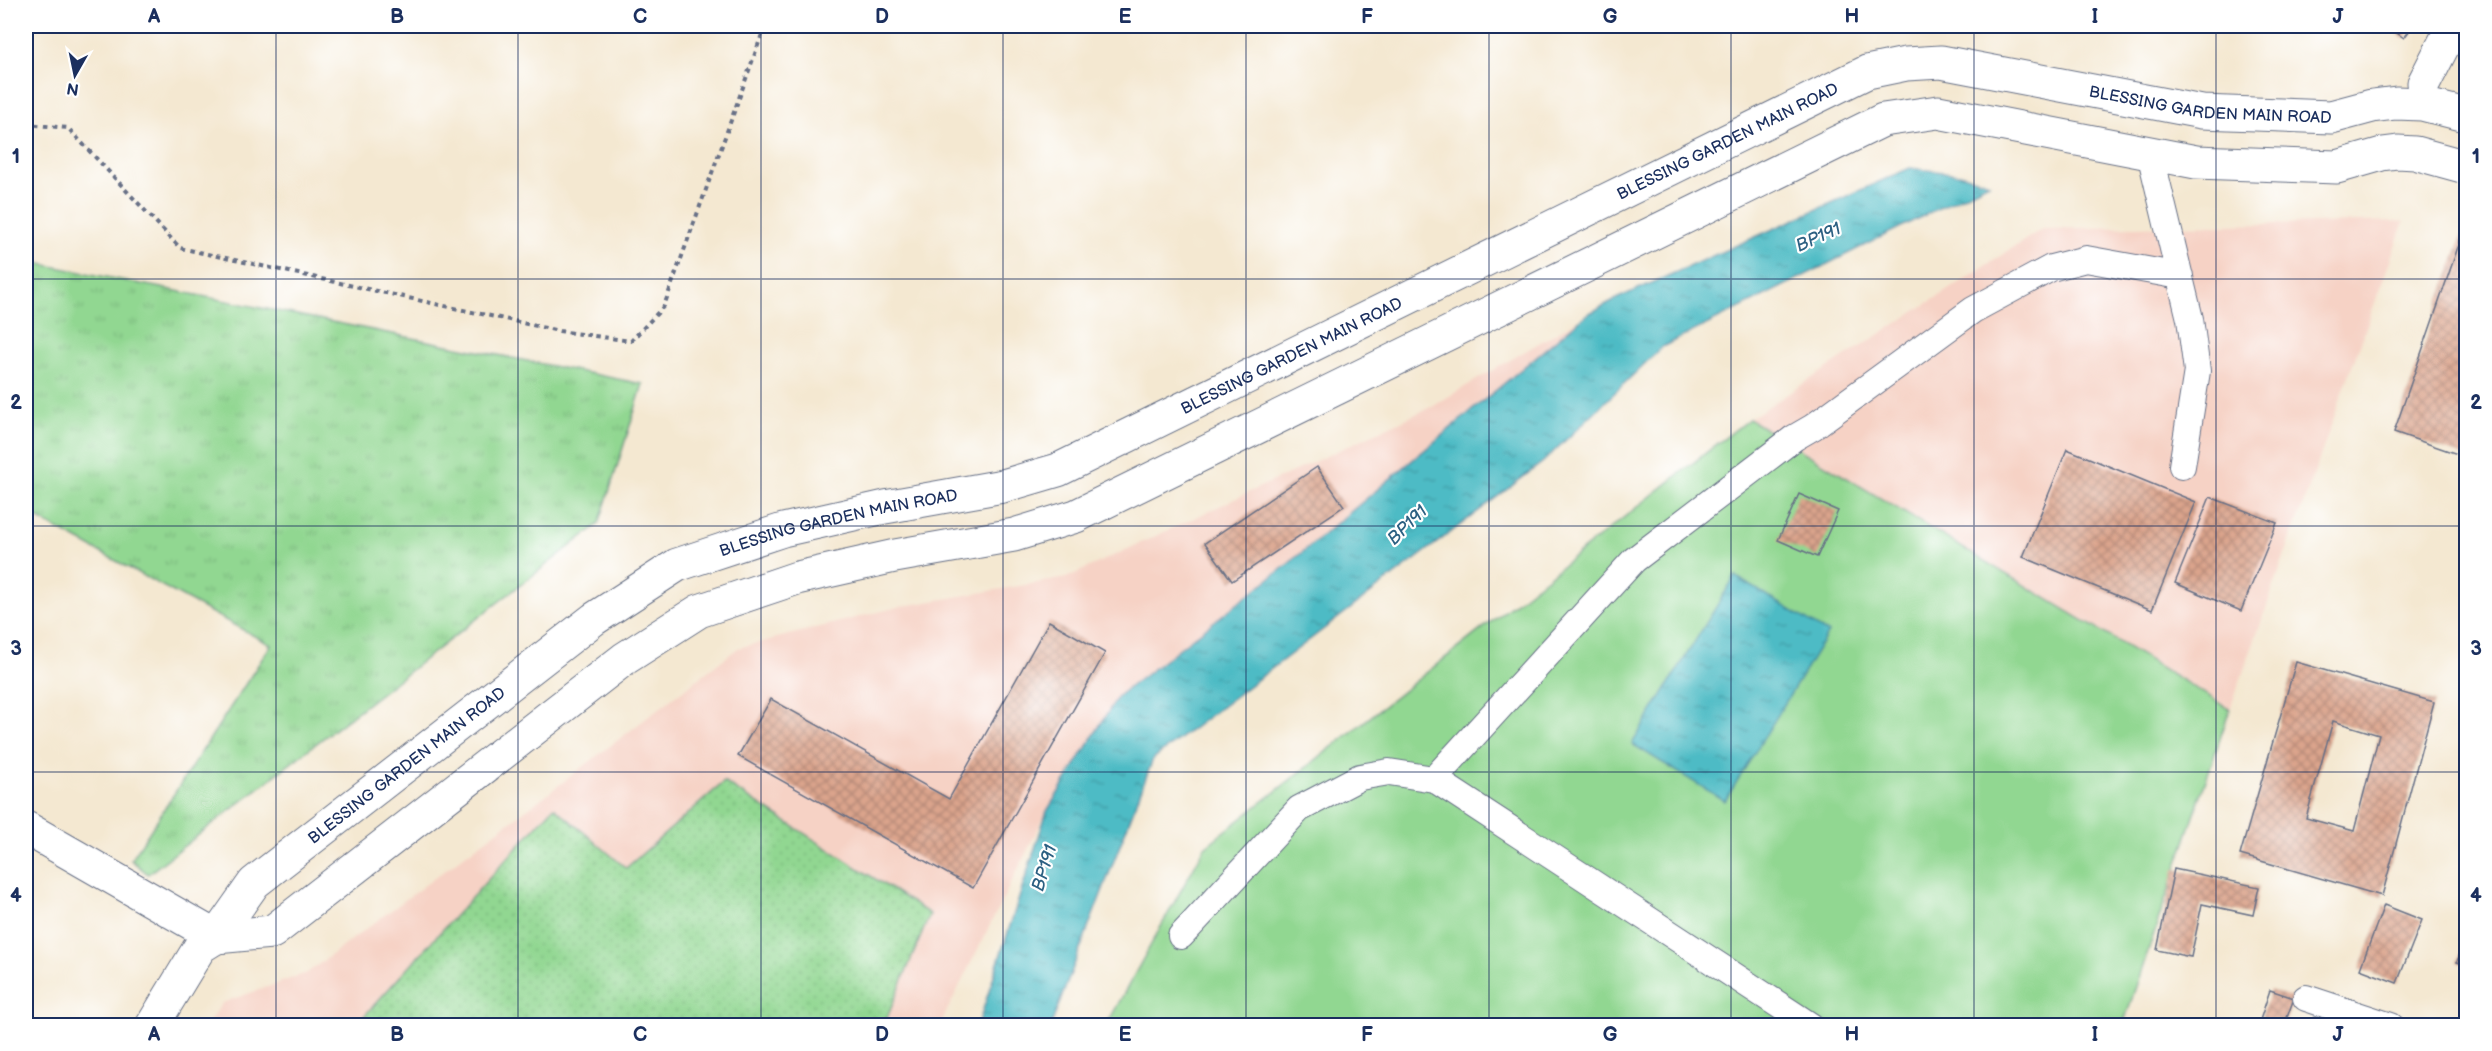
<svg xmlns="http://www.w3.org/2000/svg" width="2492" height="1051" font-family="'Balsamiq Sans',sans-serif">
  <defs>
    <pattern id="grass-tufts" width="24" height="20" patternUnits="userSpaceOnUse" patternTransform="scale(1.5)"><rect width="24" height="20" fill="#91d791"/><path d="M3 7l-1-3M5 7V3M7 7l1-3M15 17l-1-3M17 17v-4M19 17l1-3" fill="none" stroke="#7cb97f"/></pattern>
    <pattern id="park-dots" width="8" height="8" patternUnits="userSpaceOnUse" patternTransform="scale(1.5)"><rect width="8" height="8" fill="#91d791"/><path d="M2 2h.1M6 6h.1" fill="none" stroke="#7cb97f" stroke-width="1.8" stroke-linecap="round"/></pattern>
    <pattern id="water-ripples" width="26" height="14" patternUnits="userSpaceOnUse" patternTransform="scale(1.5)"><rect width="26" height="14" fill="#4dbbc5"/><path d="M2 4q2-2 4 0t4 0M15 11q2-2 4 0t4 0" fill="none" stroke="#3f98a3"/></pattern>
    <pattern id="building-cross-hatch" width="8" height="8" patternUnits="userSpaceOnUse" patternTransform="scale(1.5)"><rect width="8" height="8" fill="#dba48c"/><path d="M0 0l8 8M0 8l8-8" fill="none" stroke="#b18676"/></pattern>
  </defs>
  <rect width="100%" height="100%" fill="#fff"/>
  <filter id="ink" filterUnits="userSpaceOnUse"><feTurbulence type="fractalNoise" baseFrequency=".0167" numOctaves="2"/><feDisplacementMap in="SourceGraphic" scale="12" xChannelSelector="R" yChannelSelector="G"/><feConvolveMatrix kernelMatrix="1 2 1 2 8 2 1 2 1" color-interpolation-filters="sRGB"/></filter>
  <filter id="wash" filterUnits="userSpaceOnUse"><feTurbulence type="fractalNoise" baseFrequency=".008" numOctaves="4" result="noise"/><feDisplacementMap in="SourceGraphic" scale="24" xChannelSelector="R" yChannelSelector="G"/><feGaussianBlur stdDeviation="1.35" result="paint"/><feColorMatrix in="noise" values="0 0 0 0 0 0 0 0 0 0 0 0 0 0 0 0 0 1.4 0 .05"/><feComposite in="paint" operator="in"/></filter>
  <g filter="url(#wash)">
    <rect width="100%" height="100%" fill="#f4e8d1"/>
    <!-- built -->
    <path fill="#f6d2c5" d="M2404,221L2230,709L1749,419L2042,229Z
      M1586,315L1287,565L1118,696L1047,811L940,1025L206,1026L222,1003L307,973L558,786L738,648L898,607L1066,578L1431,407Z"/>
    <!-- grass -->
    <path fill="url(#grass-tufts)" stroke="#568378" stroke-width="1.5" d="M26,261L643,384L599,524L148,874L131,860L271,645L26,512Z"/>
    <!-- park -->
    <path fill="url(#park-dots)" stroke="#568378" stroke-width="1.5" d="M724,782L930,914L884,1025H356L554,807L626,868Z"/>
    <!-- pitch -->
    <path fill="#91d791" stroke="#568378" stroke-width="1.5" d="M1749,419L2230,709L2123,1025L1106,1026L1205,847Z"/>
    <!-- water -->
    <path fill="url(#water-ripples)" stroke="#347592" stroke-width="1.5" d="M1910,168L1960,174L1989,183L1662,347L1543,462L1153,759L1051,1025H978L1047,811L1118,696L1287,565L1586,315L1616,299Z
      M1735,576L1828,633L1725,801L1632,744Z"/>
    <g id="blocks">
      <!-- building -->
      <path fill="url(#building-cross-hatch)" fill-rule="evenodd" d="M2387,26H2413L2404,38Z
        M2466,224V457L2394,432Z
        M2067,449L2196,502L2152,610L2023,557Z
        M1317,467L1344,506L1232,581L1205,543Z
        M1799,494L1838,511L1817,557L1778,540Z
        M2210,497L2277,523L2241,611L2175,583Z
        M26,591L34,596L26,610Z
        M1049,621L1105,653L973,888L738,756L771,699L949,799Z
        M2296,662L2434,702L2382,896L2240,855ZM2333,721L2379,735L2354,831L2306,818Z
        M2174,869L2259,887L2253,915L2202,904L2191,957L2157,950Z
        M2384,905L2422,920L2397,983L2360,969Z
        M2466,936V965L2457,962Z
        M2270,990L2294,998L2284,1026H2266L2259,1023Z"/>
    </g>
  </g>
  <g filter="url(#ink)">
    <use href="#blocks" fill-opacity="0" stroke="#677086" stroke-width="1.5"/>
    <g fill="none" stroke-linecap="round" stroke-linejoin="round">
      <defs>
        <path id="lane" d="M2150,153L2190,319L2197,371L2182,466
          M1434,779L1634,560L1794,438L1813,427L1973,310L2051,268L2086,259L2180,276
          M1181,936L1299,809L1360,777L1389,772L1434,779L1811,1026
          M2306,998L2391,1026"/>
        <path id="street" d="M2424,83L2447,38L2457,26
          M26,828L216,937"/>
        <g id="secondary">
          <path d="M216,937L272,932L624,659L699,611L797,578L895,556L1014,535L1076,516L1883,120L1938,112L2196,162L2337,167L2382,154L2398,152L2415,153L2466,167"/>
          <path id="s1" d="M152,1026L200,947L216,937L254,883L594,619L677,565L783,530L885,507L1003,486L1058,470L1867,72L1906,64L1941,62L2202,112L2331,117L2372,106L2396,103L2422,104L2466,115"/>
        </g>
      </defs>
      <!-- lane casing -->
      <use href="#lane" stroke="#677086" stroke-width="28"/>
      <!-- street casing -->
      <use href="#street" stroke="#677086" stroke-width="35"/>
      <!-- secondary casing -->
      <use href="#secondary" stroke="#677086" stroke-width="35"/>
      <!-- path -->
      <path stroke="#677086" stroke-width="4" stroke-dasharray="4.5 4.5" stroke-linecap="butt" d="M26,124L68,128L180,248L559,331L631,341L664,306L765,26"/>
      <!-- lane -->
      <use href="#lane" stroke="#fff" stroke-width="26"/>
      <!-- street -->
      <use href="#street" stroke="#fff" stroke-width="33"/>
      <!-- secondary -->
      <use href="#secondary" stroke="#fff" stroke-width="33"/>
    </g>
  </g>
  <!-- grid -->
  <path fill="none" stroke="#1b2f5e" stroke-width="1.5" stroke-opacity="0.55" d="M276,26V1026M518,26V1026M761,26V1026M1003,26V1026M1246,26V1026M1489,26V1026M1731,26V1026M1974,26V1026M2216,26V1026M26,279H2466M26,526H2466M26,772H2466"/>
  <g text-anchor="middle" stroke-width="4.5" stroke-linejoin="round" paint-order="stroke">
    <!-- street labels -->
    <g font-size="16" fill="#1b2f5e" stroke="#fff">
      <text dy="6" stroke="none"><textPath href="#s1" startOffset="2350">BLESSING GARDEN MAIN ROAD</textPath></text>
      <text dy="6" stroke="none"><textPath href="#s1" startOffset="1846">BLESSING GARDEN MAIN ROAD</textPath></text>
      <text dy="6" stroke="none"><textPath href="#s1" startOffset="1360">BLESSING GARDEN MAIN ROAD</textPath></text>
      <text dy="6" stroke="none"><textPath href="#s1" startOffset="874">BLESSING GARDEN MAIN ROAD</textPath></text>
      <text dy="6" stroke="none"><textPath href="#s1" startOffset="370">BLESSING GARDEN MAIN ROAD</textPath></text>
    </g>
    <!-- water labels -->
    <g font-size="18" font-style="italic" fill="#2c6082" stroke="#fff">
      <text transform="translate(1818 237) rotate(-24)" y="6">BP191</text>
      <text transform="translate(1407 525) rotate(-44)" y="6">BP191</text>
      <text transform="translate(1044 868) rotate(-73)" y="6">BP191</text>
    </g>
  </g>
  <!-- margin -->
  <rect width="2492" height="1051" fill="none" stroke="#fff" stroke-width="66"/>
  <!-- north arrow -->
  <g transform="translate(75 75) rotate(189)" stroke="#ffffff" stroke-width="4.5" paint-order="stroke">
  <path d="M0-4.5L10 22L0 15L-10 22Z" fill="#1b2f5e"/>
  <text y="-9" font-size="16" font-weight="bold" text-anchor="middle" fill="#1b2f5e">N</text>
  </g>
  <rect x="33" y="33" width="2426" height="985" fill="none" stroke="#1b2f5e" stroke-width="2"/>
  <g font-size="20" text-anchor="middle" font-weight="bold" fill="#1b2f5e">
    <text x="154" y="23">A</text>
    <text x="397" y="23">B</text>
    <text x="640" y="23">C</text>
    <text x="882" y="23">D</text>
    <text x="1125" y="23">E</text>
    <text x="1367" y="23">F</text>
    <text x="1610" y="23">G</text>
    <text x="1852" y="23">H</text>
    <text x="2095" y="23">I</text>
    <text x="2338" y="23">J</text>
    <text x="16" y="163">1</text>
    <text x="2476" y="163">1</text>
    <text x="16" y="409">2</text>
    <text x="2476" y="409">2</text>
    <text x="16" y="655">3</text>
    <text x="2476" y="655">3</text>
    <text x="16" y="902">4</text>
    <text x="2476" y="902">4</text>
    <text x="154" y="1041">A</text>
    <text x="397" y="1041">B</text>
    <text x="640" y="1041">C</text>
    <text x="882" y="1041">D</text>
    <text x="1125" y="1041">E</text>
    <text x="1367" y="1041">F</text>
    <text x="1610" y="1041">G</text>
    <text x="1852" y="1041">H</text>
    <text x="2095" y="1041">I</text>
    <text x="2338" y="1041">J</text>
  </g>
</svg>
